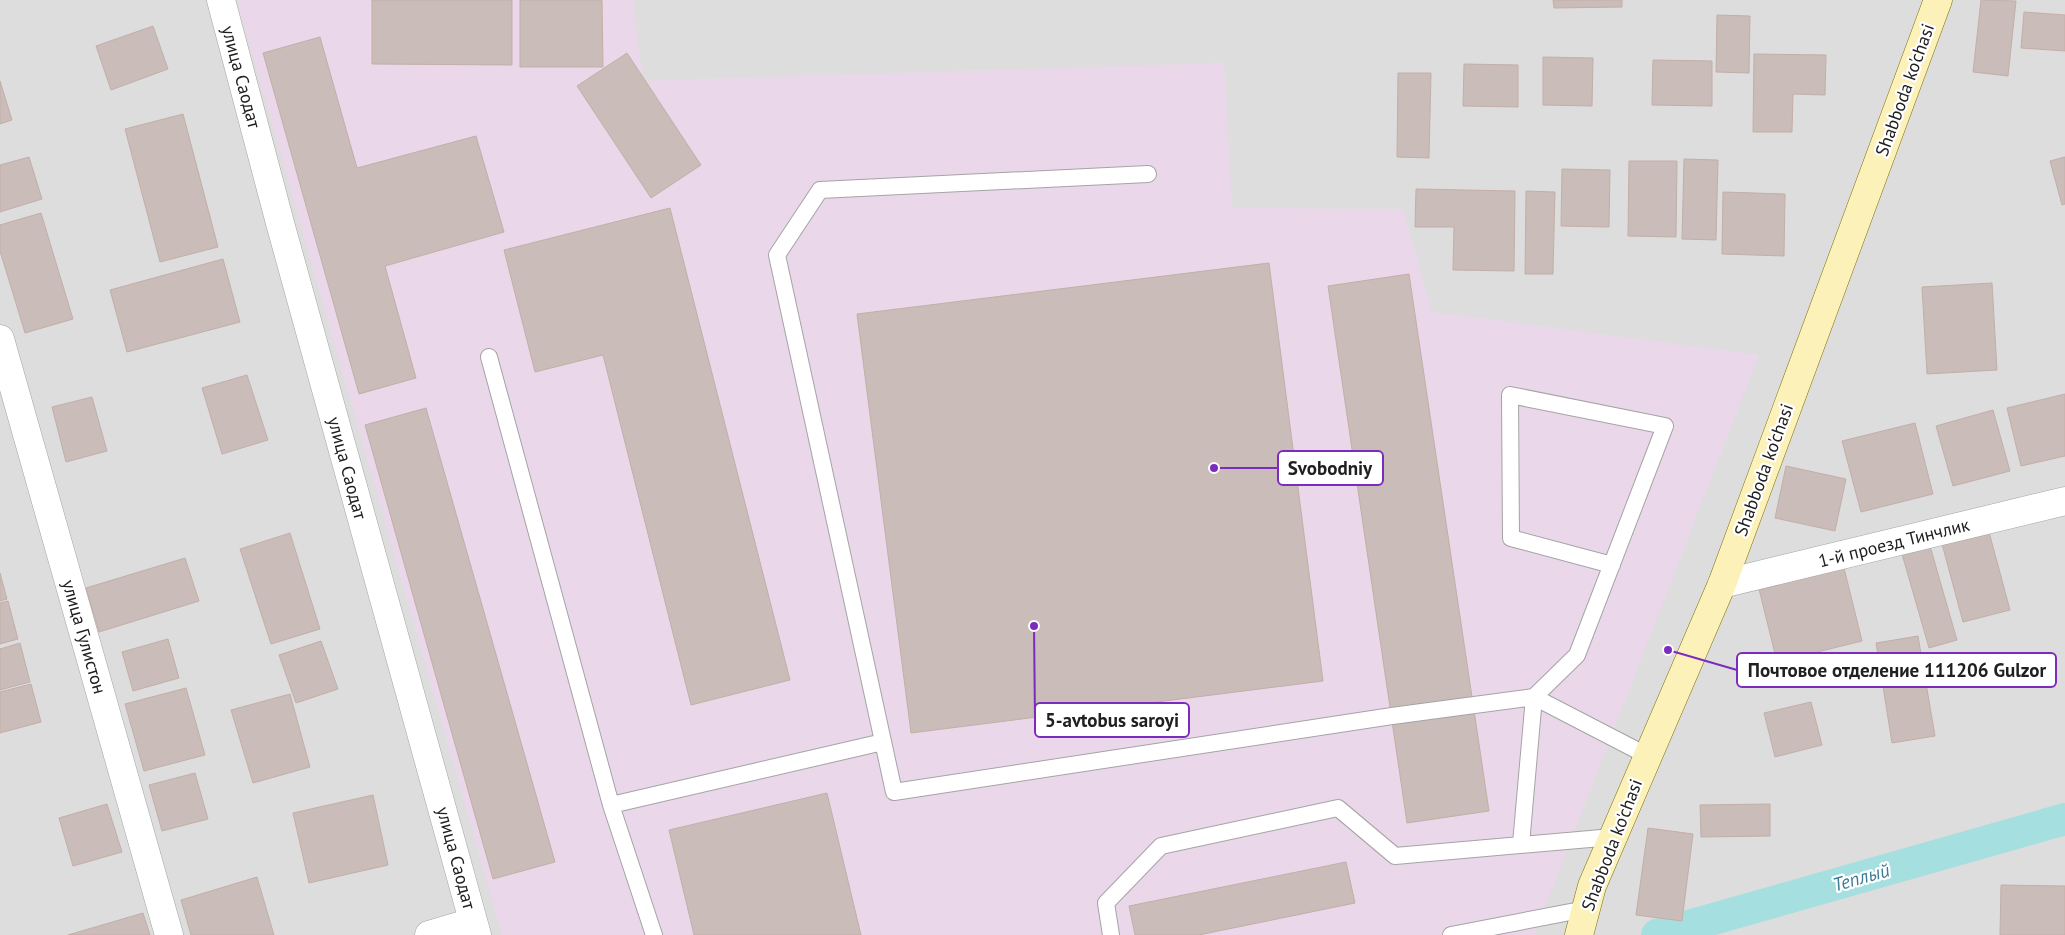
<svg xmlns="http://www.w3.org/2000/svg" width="2065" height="935" font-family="'PT Sans',sans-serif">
  <rect width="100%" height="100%" fill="#f1ebe6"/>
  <!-- residential -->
  <path fill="#dedddd" d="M0,0H2065V935H0Z"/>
  <!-- industrial -->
  <path fill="#ead8ea" d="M237,0H633L643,81L1224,63L1232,208L1403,209L1432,312L1759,355L1534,935H502Z"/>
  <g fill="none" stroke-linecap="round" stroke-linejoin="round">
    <!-- canal -->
    <path stroke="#a5dfe0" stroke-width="32" d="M1657,935L2065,819"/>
  </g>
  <!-- building -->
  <path fill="#c9bcb9" stroke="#c3aea8" d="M372,0H512V65L372,64Z
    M520,0H602L603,67H520Z
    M1553,0H1622V7L1554,8Z
    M1981,0L2016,1L2008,76L1973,72Z
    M2024,12L2065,15V51L2021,48Z
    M1717,15L1750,16L1749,73L1716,72Z
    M153,26L168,69L111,90L96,46Z
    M320,37L357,168L476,136L504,232L385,266L416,378L359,394L263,53Z
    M627,53L701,165L651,198L577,86Z
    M1754,54L1826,55L1825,95L1793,94L1792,132H1753Z
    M1543,57L1593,58L1592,106L1543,105Z
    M1653,60L1712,61V106L1652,105Z
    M1464,64L1518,65V107L1463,106Z
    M1398,73H1431L1429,158L1397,157Z
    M0,81L12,120L0,124Z
    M183,114L218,247L160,262L125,129Z
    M29,157L42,199L0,212V165Z
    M2065,157V204L2062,205L2050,161Z
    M1684,159L1718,160L1716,240L1682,239Z
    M1629,161H1677L1676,237L1628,236Z
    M1562,169L1610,170L1609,227L1561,226Z
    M1416,189L1515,191L1514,271L1453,270L1454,227H1415Z
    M1526,191L1555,192L1553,274H1525Z
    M1723,192L1785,194L1784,256L1722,254Z
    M670,208L790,680L691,705L603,355L535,372L504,250Z
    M41,213L73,319L25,333L0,251V225Z
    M223,259L240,322L127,352L110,290Z
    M1269,263L1323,681L911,733L857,314Z
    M1409,274L1489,811L1407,823L1328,286Z
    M1992,283L1997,370L1927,374L1922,287Z
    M247,375L268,440L222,454L202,388Z
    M2065,394V456L2021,466L2007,408Z
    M92,397L107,451L66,462L52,407Z
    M426,408L555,862L493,879L365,425Z
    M1993,410L2010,471L1953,486L1936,426Z
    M1915,423L1933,494L1861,512L1842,441Z
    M1786,466L1846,479L1835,531L1775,518Z
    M1989,532L2010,610L1963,622L1942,544Z
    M290,533L320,629L271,644L240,549Z
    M1930,546L1957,640L1929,648L1902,554Z
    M185,558L199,601L99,632L86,588Z
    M1844,568L1862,641L1777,662L1759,589Z
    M0,573L7,599L0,601Z
    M8,601L18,639L0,644V603Z
    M1918,636L1935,736L1892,743L1876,643Z
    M168,639L179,678L133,691L122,652Z
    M321,641L338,689L296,703L279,655Z
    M20,643L30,682L0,690V649Z
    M31,684L41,722L0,733V692Z
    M186,688L205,755L144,771L125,704Z
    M290,694L310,767L253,783L231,710Z
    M1811,702L1822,745L1775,757L1764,713Z
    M195,773L208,819L162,831L149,785Z
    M827,793L861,935H694L669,830Z
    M373,795L388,865L309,883L293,813Z
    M107,804L122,852L73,866L59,818Z
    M1770,804V836L1701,837L1700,805Z
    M1648,828L1693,834L1682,921L1636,915Z
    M1346,862L1355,903L1199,935H1135L1129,906Z
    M257,877L274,935H191L181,900Z
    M2001,885L2065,886V935H2000Z
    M143,913L150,935H68Z"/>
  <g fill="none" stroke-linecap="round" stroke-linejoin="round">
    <defs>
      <path id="lane" d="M1148,174L820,190L777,255L894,792L1392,716L1534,697L1648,756
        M489,357L611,805L654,935
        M611,805L883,742
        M1521,844L1534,697L1577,655L1665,426L1510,395L1511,538L1612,565
        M1111,935L1106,903L1161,846L1338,808L1395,856L1613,837
        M1451,935L1586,909"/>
      <path id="street" d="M221,0L280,223L477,935
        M0,339L169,935
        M1722,584L2065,501
        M429,935L473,922"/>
      <path id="secondary" d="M1579,935L1592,886L1722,584L1938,0"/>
    </defs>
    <!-- lane casing -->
    <use href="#lane" stroke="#a4a4a4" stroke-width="18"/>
    <!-- street casing -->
    <use href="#street" stroke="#a4a4a4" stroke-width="29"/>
    <!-- secondary casing -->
    <use href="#secondary" stroke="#7e7100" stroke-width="29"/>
    <!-- lane -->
    <use href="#lane" stroke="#fff" stroke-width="16"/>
    <!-- street -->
    <use href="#street" stroke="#fff" stroke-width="28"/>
    <!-- secondary -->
    <use href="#secondary" stroke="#fcf2b9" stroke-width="28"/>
  </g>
  <g text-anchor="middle" stroke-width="4.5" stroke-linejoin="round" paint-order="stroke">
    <!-- street labels -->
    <g font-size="18" fill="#202020" stroke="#fff">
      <text transform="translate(241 77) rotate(75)" y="6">улица Саодат</text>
      <text transform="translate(1905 90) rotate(-70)" y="6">Shabboda ko'chasi</text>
      <text transform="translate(347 468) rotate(75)" y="6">улица Саодат</text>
      <text transform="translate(1764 470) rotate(-70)" y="6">Shabboda ko'chasi</text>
      <text transform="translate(1894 543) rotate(-14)" y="6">1-й проезд Тинчлик</text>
      <text transform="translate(84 637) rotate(74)" y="6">улица Гулистон</text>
      <text transform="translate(1612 845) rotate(-69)" y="6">Shabboda ko'chasi</text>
      <text transform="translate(456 858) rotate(75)" y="6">улица Саодат</text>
    </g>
    <!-- water labels -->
    <g font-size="19" font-style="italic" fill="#3c7b94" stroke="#fff">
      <text transform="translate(1861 877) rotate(-16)" y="7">Теплый</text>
    </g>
  </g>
  <!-- callouts -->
  <path fill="none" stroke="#7b2cbf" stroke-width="2" d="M1214 468L1278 468M1668 650L1737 670M1034 626L1035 720"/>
  <g fill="#7b2cbf" stroke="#fff" stroke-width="2">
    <circle cx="1214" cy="468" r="5"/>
    <circle cx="1668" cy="650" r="5"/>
    <circle cx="1034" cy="626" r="5"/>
  </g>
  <g fill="#fff" stroke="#7b2cbf" stroke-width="2">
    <rect x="1278" y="451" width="105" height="34" rx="5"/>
    <rect x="1737" y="653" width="319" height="34" rx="5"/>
    <rect x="1035" y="703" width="154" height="34" rx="5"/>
  </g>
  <g font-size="19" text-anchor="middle" font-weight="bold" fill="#202020">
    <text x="1330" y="475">Svobodniy</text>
    <text x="1897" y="677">Почтовое отделение 111206 Gulzor</text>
    <text x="1112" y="727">5-avtobus saroyi</text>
  </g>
</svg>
